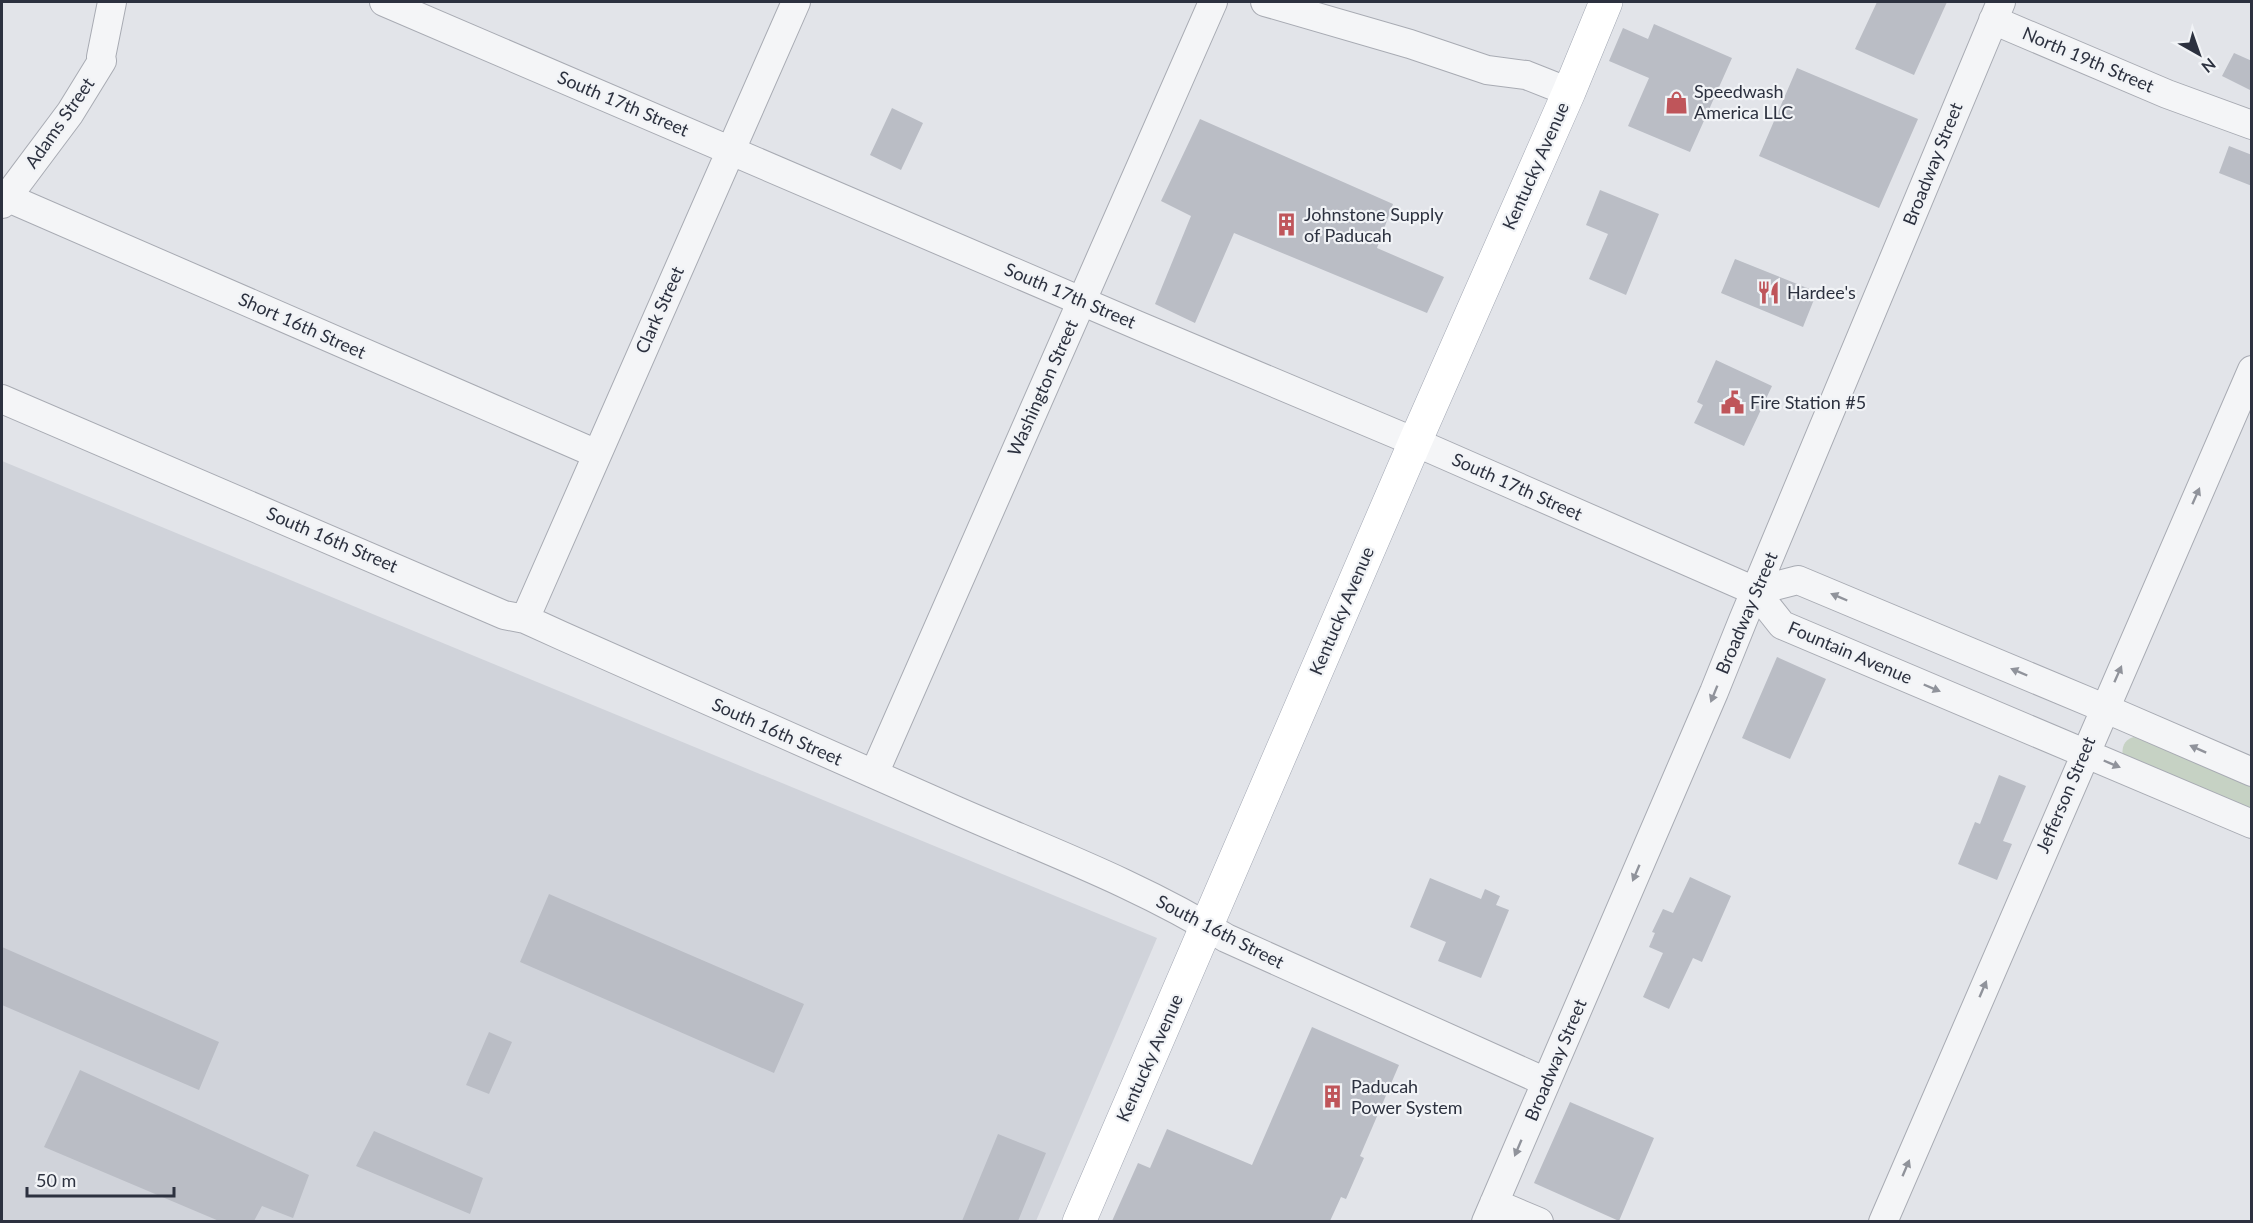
<svg xmlns="http://www.w3.org/2000/svg" width="2253" height="1223" font-family="Lato,sans-serif">
  <rect width="100%" height="100%" fill="#e2e4e9"/>
  <!-- built -->
  <path fill="#d0d3da" d="M2,461L1157,938L1036,1221H2Z"/>
  <!-- green -->
  <path fill="#c6d2c4" d="M2134,737L2251,785V814L2123,756C2121,747 2125,739 2134,737Z"/>
  <!-- building -->
  <path fill="#babdc5" d="M1877,2H1947L1914,75L1855,49Z
    M1654,24L1732,58L1690,152L1628,126L1649,78L1609,61L1623,28L1648,39Z
    M2234,53L2252,61V91L2222,76Z
    M1797,68L1918,119L1879,208L1759,156Z
    M892,108L923,123L901,170L870,155Z
    M1200,119L1393,204L1377,248L1444,277L1427,313L1234,233L1195,323L1155,304L1191,216L1161,201Z
    M2229,146L2252,155V186L2219,173Z
    M1600,190L1659,214L1626,295L1589,279L1608,234L1586,225Z
    M1735,259L1817,292L1803,327L1721,293Z
    M1716,360L1772,386L1744,446L1694,423L1703,405L1697,402Z
    M1777,657L1826,679L1790,759L1742,738Z
    M1999,775L2026,786L2003,841L2012,844L1997,880L1958,864L1975,822L1980,824Z
    M1690,877L1731,896L1702,962L1693,958L1669,1009L1643,997L1663,953L1649,947L1655,933L1652,932L1663,909L1673,913Z
    M1430,878L1481,899L1485,889L1500,896L1496,905L1509,910L1481,978L1438,961L1446,942L1410,927Z
    M549,894L804,1004L774,1073L520,962Z
    M2,947L219,1042L199,1090L2,1005Z
    M1312,1027L1399,1065L1360,1156L1364,1158L1346,1199L1341,1197L1330,1221H1112L1138,1163L1150,1168L1167,1129L1252,1165Z
    M489,1032L512,1042L489,1094L466,1085Z
    M80,1070L309,1175L293,1218L262,1206L254,1221H219L44,1147Z
    M1570,1102L1654,1138L1619,1221L1534,1183Z
    M374,1131L483,1178L470,1214L356,1166Z
    M998,1134L1046,1153L1018,1221H962Z"/>
  <g fill="none" stroke-linecap="round" stroke-linejoin="round">
    <defs>
      <path id="minor" d="M384,2L1137,325L1415,442L1755,591L1782,625L2252,824
        M1265,2L1410,44L1487,70L1526,75L1569,92
        M1993,20L2167,94L2252,125
        M6,197L597,454
        M2,204L70,113L102,61L101,57L112,2
        M2,399L504,615L525,619C668,684 812,747 955,810C1046,850 1141,885 1226,938L1546,1082
        M1755,591L1798,580L2104,708L2252,772
        M525,619L796,2
        M874,774L1213,2
        M1494,1203L1539,1222
        M1486,1222L1714,692L1743,620L2001,2
        M1883,1222L2252,370"/>
      <path id="major" d="M1079,1222L1415,442L1569,92L1606,2"/>
    </defs>
    <!-- minor casing -->
    <use href="#minor" stroke="#a8abb3" stroke-width="30"/>
    <!-- major casing -->
    <use href="#major" stroke="#a2a7b3" stroke-width="34"/>
    <!-- minor -->
    <use href="#minor" stroke="#f4f5f7" stroke-width="28"/>
    <!-- major -->
    <use href="#major" stroke="#fff" stroke-width="33"/>
  </g>
  <!-- one-way arrows -->
  <defs><path id="oneway-solid" d="M-6-.8H1V-3.2L6.5 0L1 3.2V.8H-6Z" transform="scale(1.5)"/></defs>
  <g fill="#90939b">
    <use href="#oneway-solid" transform="translate(2196 496) rotate(-66)"/>
    <use href="#oneway-solid" transform="translate(1839 597) rotate(-157)"/>
    <use href="#oneway-solid" transform="translate(2019 672) rotate(-157)"/>
    <use href="#oneway-solid" transform="translate(2118 674) rotate(-66)"/>
    <use href="#oneway-solid" transform="translate(1932 688) rotate(23)"/>
    <use href="#oneway-solid" transform="translate(1714 694) rotate(112)"/>
    <use href="#oneway-solid" transform="translate(2198 749) rotate(-156)"/>
    <use href="#oneway-solid" transform="translate(2112 764) rotate(23)"/>
    <use href="#oneway-solid" transform="translate(1636 873) rotate(113)"/>
    <use href="#oneway-solid" transform="translate(1983 989) rotate(-67)"/>
    <use href="#oneway-solid" transform="translate(1518 1148) rotate(113)"/>
    <use href="#oneway-solid" transform="translate(1906 1168) rotate(-67)"/>
  </g>
  <!-- icons -->
  <defs>
    <symbol id="shop-bare" viewBox="-9 -9 18 18"><path d="M-5-2.5h2.3a2.7 3.5 0 0 1 5.4 0H5L5.5 6h-11ZM-1.5-2.5h3a1.5 2.3 0 0 0-3 0Z" fill="#bf555a" stroke="#f1f3f6" stroke-width="2.5" paint-order="stroke"/></symbol>
    <symbol id="building-bare" viewBox="-9 -9 18 18"><path d="M-4-6H4V6H1V3H-1V6H-4ZM-2.5-4.3h1.7v1.8h-1.7ZM.8-4.3h1.7v1.8H.8ZM-2.5-1h1.7V.8h-1.7ZM.8-1h1.7V.8H.8Z" fill="#bf555a" stroke="#f1f3f6" stroke-width="2.5" paint-order="stroke"/></symbol>
    <symbol id="restaurant-bare" viewBox="-9 -9 18 18"><path d="M-5-6h1v4h1v-4h1v4h1v-4h1v5L-1.5 .5V6h-2V.5L-5-1ZM5-6V6H3V1.5H1.5Q1.5-4 5-6Z" fill="#bf555a" stroke="#f1f3f6" stroke-width="2.5" paint-order="stroke"/></symbol>
    <symbol id="civic-bare" viewBox="-9 -9 18 18"><path d="M-.6-6.5H3V-4.5H.6V-3L4-1V1h2V6H-6V1h2V-1L-.6-3ZM-1.2 2.5V6h2.4V2.5Z" fill="#bf555a" stroke="#f1f3f6" stroke-width="2.5" paint-order="stroke"/></symbol>
  </defs>
  <g fill-rule="evenodd">
    <use href="#shop-bare" x="1660" y="86" width="33" height="33"/>
    <use href="#building-bare" x="1270" y="208" width="33" height="33"/>
    <use href="#restaurant-bare" x="1752" y="276" width="33" height="33"/>
    <use href="#civic-bare" x="1716" y="386" width="33" height="33"/>
    <use href="#building-bare" x="1316" y="1080" width="33" height="33"/>
  </g>
  <g text-anchor="middle" stroke-width="4.5" stroke-linejoin="round" paint-order="stroke">
    <!-- street labels -->
    <g font-size="18" fill="#2c313f" stroke="#f1f3f6">
      <text transform="translate(2088 60) rotate(23)" y="6">North 19th Street</text>
      <text transform="translate(623 104) rotate(23)" y="6">South 17th Street</text>
      <text transform="translate(60 123) rotate(-55)" y="6">Adams Street</text>
      <text transform="translate(1933 164) rotate(-68)" y="6">Broadway Street</text>
      <text transform="translate(1536 166) rotate(-66)" y="6">Kentucky Avenue</text>
      <text transform="translate(1070 296) rotate(23)" y="6">South 17th Street</text>
      <text transform="translate(660 310) rotate(-66)" y="6">Clark Street</text>
      <text transform="translate(302 326) rotate(24)" y="6">Short 16th Street</text>
      <text transform="translate(1043 388) rotate(-66)" y="6">Washington Street</text>
      <text transform="translate(1517 487) rotate(24)" y="6">South 17th Street</text>
      <text transform="translate(332 540) rotate(23)" y="6">South 16th Street</text>
      <text transform="translate(1342 611) rotate(-67)" y="6">Kentucky Avenue</text>
      <text transform="translate(1747 613) rotate(-67)" y="6">Broadway Street</text>
      <text transform="translate(1850 653) rotate(23)" y="6">Fountain Avenue</text>
      <text transform="translate(777 732) rotate(24)" y="6">South 16th Street</text>
      <text transform="translate(2066 795) rotate(-67)" y="6">Jefferson Street</text>
      <text transform="translate(1220 932) rotate(27)" y="6">South 16th Street</text>
      <text transform="translate(1150 1058) rotate(-66)" y="6">Kentucky Avenue</text>
      <text transform="translate(1556 1060) rotate(-67)" y="6">Broadway Street</text>
    </g>
    <!-- poi labels -->
    <g font-size="18" fill="#2c313f" stroke="#f1f3f6" text-anchor="start">
      <text x="1694" y="98">Speedwash<tspan x="1694" dy="21">America LLC</tspan></text>
      <text x="1304" y="221">Johnstone Supply<tspan x="1304" dy="21">of Paducah</tspan></text>
      <text x="1787" y="299">Hardee's</text>
      <text x="1750" y="409">Fire Station #5</text>
      <text x="1351" y="1093">Paducah<tspan x="1351" dy="21">Power System</tspan></text>
    </g>
  </g>
  <!-- border -->
  <rect width="2253" height="1223" fill="none" stroke="#2c313f" stroke-width="6"/>
  <!-- north arrow -->
  <g transform="translate(2199 54) rotate(140)" stroke="#f1f3f6" stroke-width="4.5" paint-order="stroke">
  <path d="M0-4.5L10 22L0 15L-10 22Z" fill="#2c313f"/>
  <text y="-9" font-size="16" font-weight="bold" text-anchor="middle" fill="#2c313f">N</text>
  </g>
  <!-- scale -->
  <path d="M27 1187v9h147v-9" fill="none" stroke="#2c313f" stroke-width="3"/>
  <text x="36" y="1187" font-size="18" fill="#2c313f" stroke="#f1f3f6" stroke-width="4.5" paint-order="stroke">50 m</text>
</svg>
